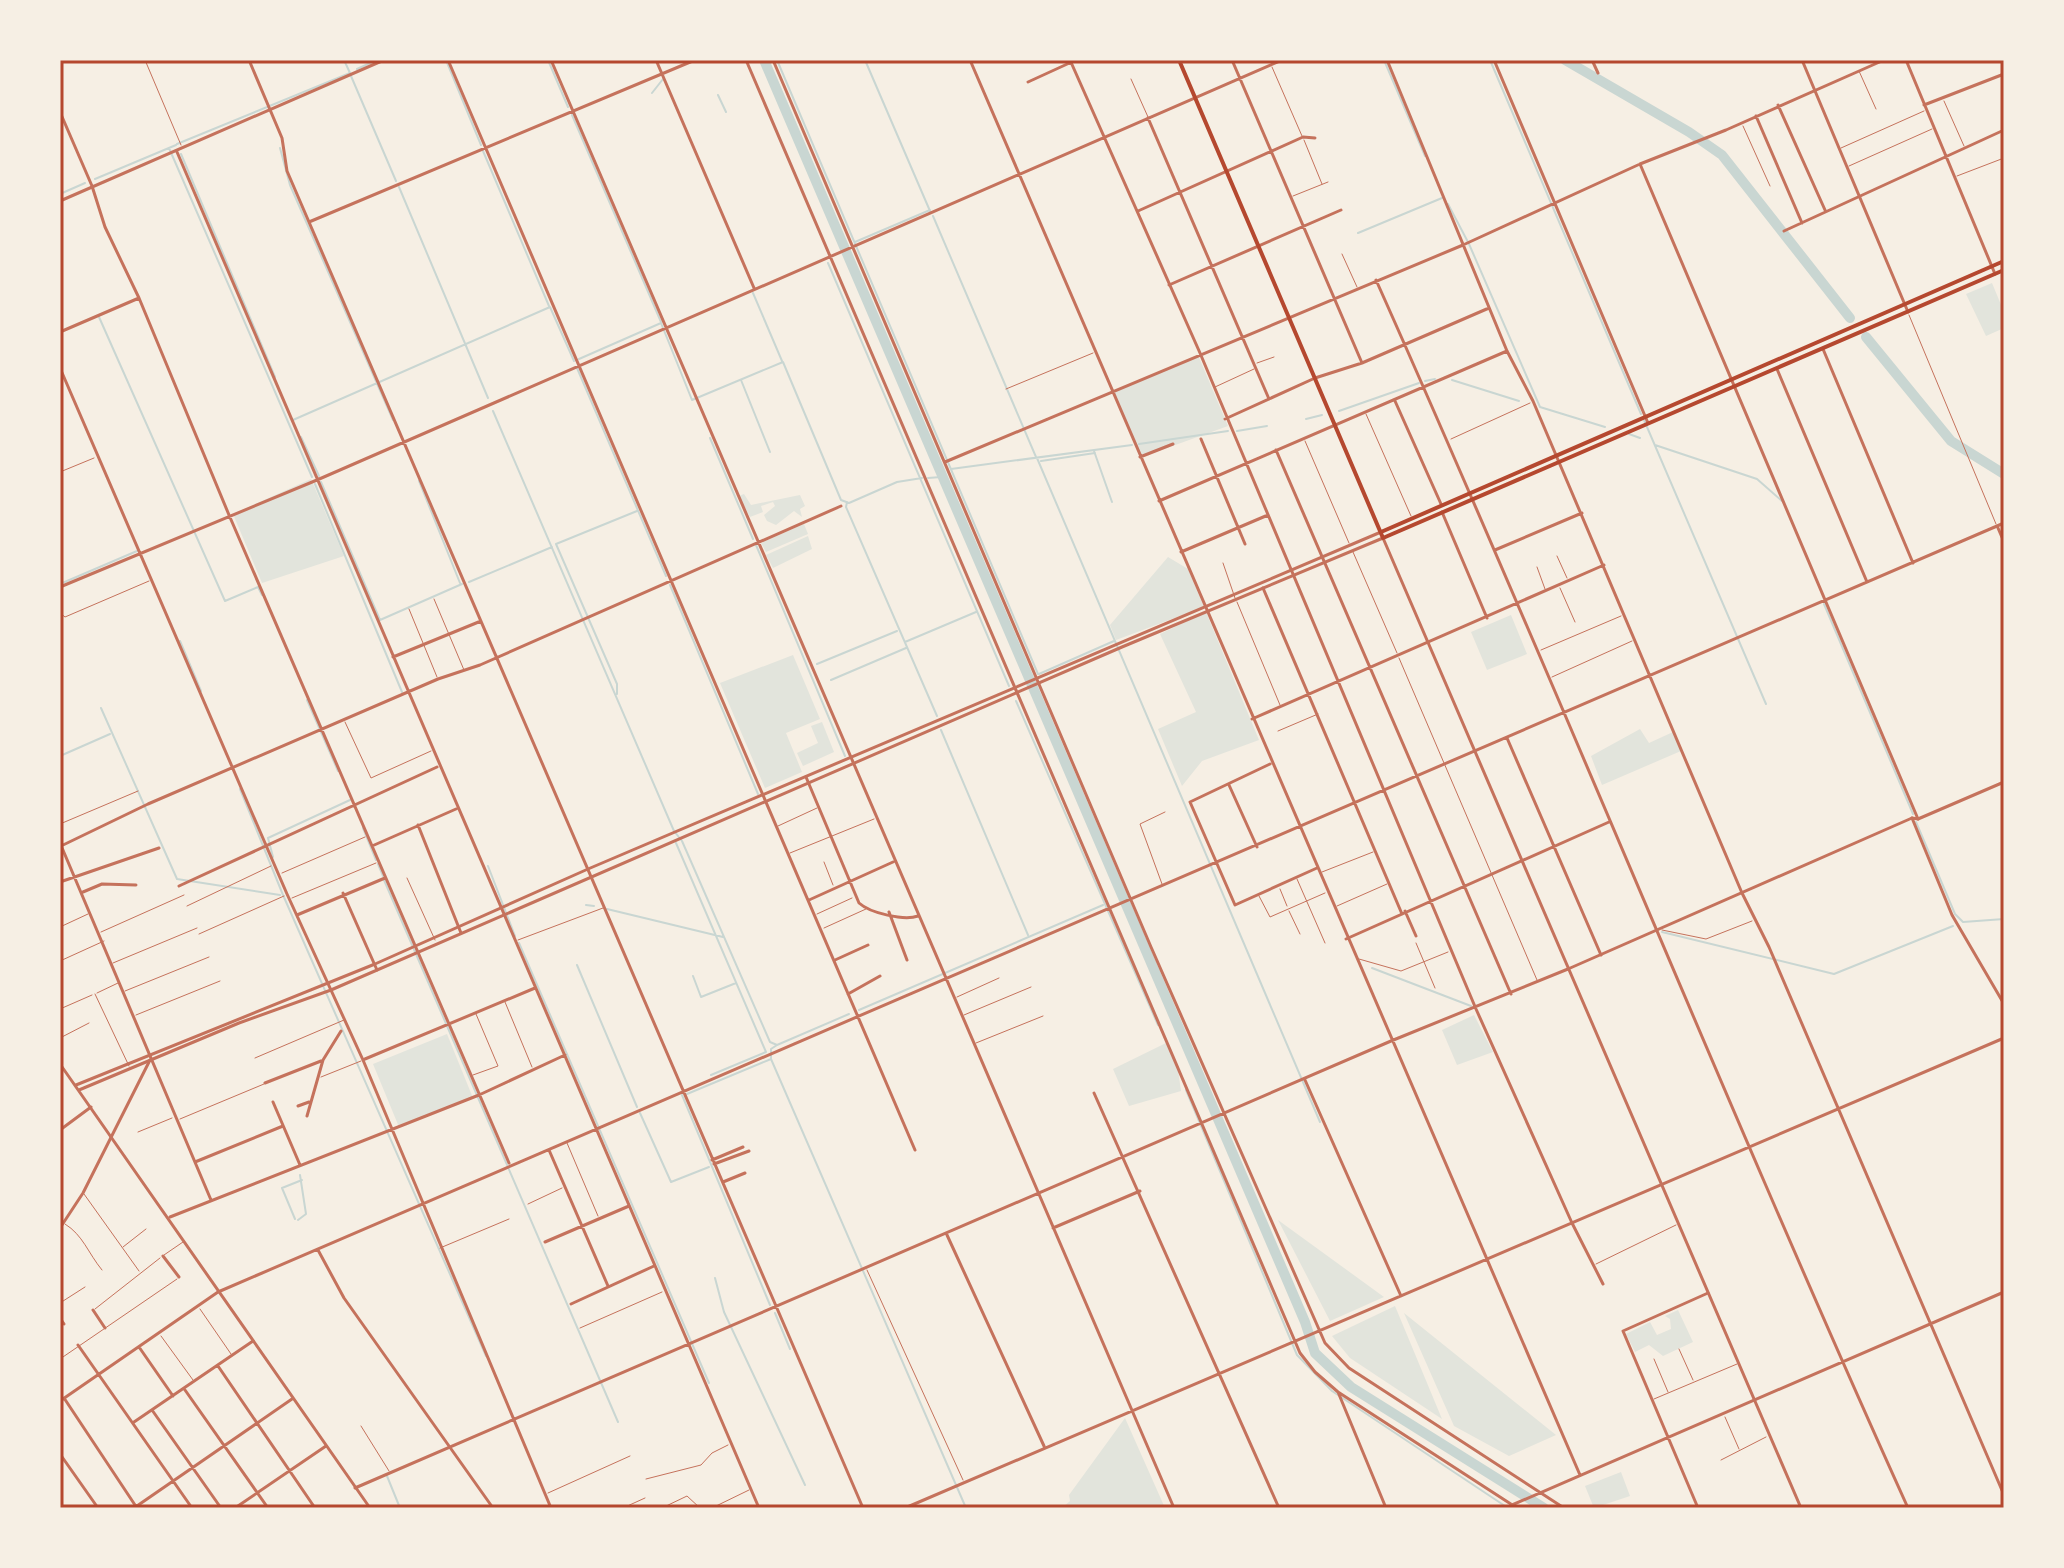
<svg xmlns="http://www.w3.org/2000/svg" width="2064" height="1568" font-family="'PT Sans Narrow',sans-serif">
  <rect width="100%" height="100%" fill="#f6efe4"/>
  <!-- green -->
  <path fill="#e2e4dc" d="M1992,283L2004,312V328L1986,336L1966,294Z
    M1198,355L1228,426L1142,457L1112,392Z
    M311,479L344,556L262,583L233,514Z
    M744,494L751,505L800,495L805,506L800,509L802,517L794,511L776,525L767,521L764,515L775,506L773,502L761,506L763,512L750,517L739,496Z
    M804,524L808,534L766,552L761,543Z
    M808,536L812,549L773,568L766,555Z
    M1168,557L1188,569L1204,607L1116,640L1110,625Z
    M1206,612L1259,740L1202,761L1182,786L1158,729L1196,712L1160,634Z
    M1511,615L1527,654L1487,670L1471,632Z
    M793,655L820,719L786,733L802,772L765,788L720,683Z
    M822,722L834,752L803,766L797,753L818,743L811,726Z
    M1640,729L1649,743L1673,732L1681,751L1602,785L1591,756Z
    M1474,1015L1493,1052L1457,1065L1442,1030Z
    M447,1034L473,1098L399,1127L373,1064Z
    M1166,1043L1178,1070L1181,1091L1129,1106L1113,1069Z
    M1278,1220L1384,1297L1330,1321Z
    M1395,1306L1442,1419L1350,1358L1332,1336Z
    M1678,1310L1693,1342L1663,1356L1649,1345L1635,1352L1626,1334L1650,1322L1657,1335L1671,1329L1670,1319L1665,1316Z
    M1404,1313L1556,1435L1509,1456L1454,1426Z
    M1125,1418L1165,1508H1062L1070,1501L1069,1495Z
    M1621,1472L1630,1496L1594,1508L1585,1486Z"/>
  <g fill="none" stroke-linecap="round" stroke-linejoin="round">
    <!-- stream -->
    <path stroke="#c9d6d2" stroke-width="2" d="M344,60L350,73
      M446,60L481,145
      M548,60L568,107
      M777,60L1038,674
      M865,60L930,211
      M1384,60L1425,156
      M1490,60L1641,414
      M1291,61L1293,60
      M357,69L377,60
      M351,76L396,181
      M652,93L663,79
      M718,95L726,112
      M572,115L661,322
      M177,144L350,73
      M169,148L312,477
      M280,148L290,185L393,420
      M483,151L549,306
      M181,154L275,377
      M95,179L176,145
      M399,187L488,398
      M60,194L85,183
      M1448,204L1469,244L1540,407L1605,427
      M933,216L1036,457
      M1358,233L1442,198
      M855,242L930,210
      M828,263L1009,686
      M753,293L782,361
      M99,317L225,601L258,587L262,595
      M579,359L661,323L692,400L783,362L841,500L849,503L897,482L922,478
      M577,368L666,576
      M741,380L770,452
      M1452,380L1519,401
      M1425,381L1435,379
      M493,411L674,831L682,841L770,1042L777,1045
      M1339,411L1419,383
      M1306,419L1322,415
      M293,420L550,307L574,361
      M1644,420L1766,704
      M1237,431L1267,426
      M1629,434L1640,438
      M301,437L319,476
      M710,438L753,539
      M1139,444L1228,431
      M1655,445L1757,479L1782,501
      M1094,451L1112,502
      M1037,458L1320,1122
      M1041,461L1095,453
      M951,469L1132,445
      M938,472L942,471
      M928,478L941,477
      M419,481L460,583
      M321,482L380,620L462,584
      M315,484L402,692
      M847,502L846,507L937,716
      M756,545L845,756
      M469,582L552,547
      M60,584L137,551
      M670,585L758,794
      M1824,604L1913,814
      M180,641L201,691
      M905,642L976,612
      M817,664L897,631
      M1039,674L1114,641
      M831,680L906,648
      M617,694V684L556,544L637,511
      M307,700L338,771
      M1016,701L1158,1025
      M101,708L177,879L280,895
      M941,730L1028,935
      M60,756L110,734
      M240,789L283,895L486,1356
      M1916,822L1955,914L1963,922L2004,919
      M363,828L376,860
      M676,843L766,1052L711,1075
      M273,857L268,838L350,800
      M378,864L383,876
      M488,866L515,936
      M384,880L618,1422
      M586,905L594,906
      M607,909L723,937
      M1662,932L1834,974L1953,926
      M519,943L709,1383
      M577,965L637,1107
      M1372,968L1471,1006
      M693,976L701,997L736,983
      M859,1010L1103,905
      M849,1014L777,1045L771,1049V1059L966,1508
      M1186,1090L1297,1355L1332,1391L1505,1506
      M687,1094L771,1059
      M682,1095L770,1305
      M640,1113L671,1182L709,1167
      M295,1219L282,1188L302,1180
      M298,1220L306,1214L300,1175
      M715,1278L724,1312L805,1485
      M775,1313L790,1349
      M387,1476L400,1508"/>
    <!-- river -->
    <path stroke="#c9d6d2" stroke-width="10" d="M764,60L1305,1322L1315,1353L1351,1387L1544,1508
      M1565,60L1689,132L1722,155L1850,318
      M1866,337L1951,441L2004,474"/>
    <!-- service -->
    <path stroke="#c5725c" stroke-width="1" d="M145,60L181,145
      M1272,67L1302,136
      M1859,71L1876,109
      M1131,79L1148,117
      M1944,101L1964,146
      M1743,126L1770,186
      M1304,140L1322,184
      M1841,148L1924,111
      M1849,166L1932,129
      M1957,176L2004,158
      M1293,196L1328,182
      M1342,254L1357,287
      M1909,315L1996,524
      M1257,363L1274,357
      M1215,387L1254,369
      M1006,389L1093,353
      M1366,414L1411,516
      M1451,439L1530,403
      M1305,441L1349,543
      M60,472L94,458
      M1353,552L1397,653
      M1557,556L1567,578
      M1223,563L1235,598
      M1537,567L1545,589
      M1560,588L1575,622
      M434,599L464,670
      M1237,602L1280,705
      M409,609L437,677
      M60,613L65,617L149,581
      M1541,650L1621,616
      M1399,658L1537,980
      M1552,677L1632,641
      M345,722L371,778L431,751
      M1278,731L1318,714
      M60,824L138,791
      M778,826L817,808
      M790,853L874,819
      M824,862L833,885
      M1322,872L1373,852
      M282,873L365,837
      M407,878L435,940
      M1297,879L1325,943
      M1162,884L1140,824L1165,812
      M1280,889L1287,906
      M1259,896L1270,917L1325,893
      M292,898L376,863
      M187,906L271,866
      M1337,906L1387,884
      M1289,911L1300,934
      M817,914L852,898
      M60,927L88,914
      M824,928L866,909
      M1662,930L1706,939L1752,921
      M101,932L184,895
      M199,934L284,896
      M518,940L603,908
      M1416,943L1435,988
      M1359,959L1401,971L1448,952
      M60,961L104,941
      M113,963L197,928
      M125,991L209,957
      M97,993L118,983
      M95,994L129,1066
      M957,997L999,978
      M505,1002L532,1067
      M60,1009L92,995
      M136,1015L220,981
      M964,1015L1031,987
      M60,1038L89,1023
      M976,1043L1043,1016
      M255,1058L344,1020
      M473,1075L498,1066L476,1014
      M321,1077L361,1061
      M180,1119L264,1084
      M138,1132L172,1118
      M567,1143L598,1216
      M84,1194L139,1271
      M528,1204L562,1188
      M65,1224C83,1235 88,1253 102,1270
      M123,1247L146,1229
      M440,1248L509,1219
      M164,1255L183,1242
      M1596,1264L1676,1225
      M867,1270L963,1480
      M60,1303L85,1287
      M95,1309L160,1258
      M200,1309L231,1354
      M580,1328L662,1292
      M161,1336L193,1380
      M1679,1349L1693,1380
      M60,1359L177,1279
      M1654,1359L1668,1392
      M1654,1399L1737,1364
      M1725,1417L1739,1449
      M361,1426L389,1471
      M1721,1460L1766,1437
      M646,1479L701,1465L712,1453L728,1445
      M548,1493L630,1456
      M623,1508L645,1498
      M662,1508L687,1496L700,1508
      M712,1508L749,1490"/>
    <!-- minor -->
    <path stroke="#c5725c" stroke-width="3" d="M249,60L282,138L287,171L863,1508
      M448,60L915,1150
      M551,60L1174,1508
      M656,60L754,288
      M746,60L1300,1353L1315,1372L1338,1392L1517,1508
      M773,60L1151,947L1325,1343L1349,1368L1564,1508
      M970,60L1580,1475
      M1070,60L1200,353L1476,1009L1572,1223L1603,1284
      M1232,60L1362,363
      M1387,60L1507,351L1533,401L1742,893L1769,947L2004,1495
      M1494,60L1648,423
      M1592,60L1598,73
      M1906,60L1995,274
      M1028,82L1076,60
      M1778,105L1825,210
      M1924,105L2004,74
      M60,112L92,186L105,227L139,298L229,515L509,1163
      M1756,116L1802,223
      M1148,118L1269,399
      M177,152L759,1508
      M1640,164L1918,819
      M1138,211L1303,137L1315,138
      M309,222L695,60
      M1784,231L2004,130
      M1376,280C1558,687 1724,1101 1908,1508
      M1169,285L1341,210
      M60,332L139,298
      M1823,349L1913,563
      M60,368L287,894L363,1060L551,1508
      M1777,369L1867,582
      M1395,401L1441,504
      M1225,419L1315,378L1362,363L1489,308
      M1201,439L1245,544
      M1276,450L1511,994
      M1140,457L1173,444
      M945,462L1463,245L1640,164L1726,130L1884,60
      M1159,501L1507,351
      M1442,512L1487,618
      M1998,528L2004,542
      M1495,550L1582,513
      M1181,552L1268,515
      M60,587L317,480L1282,60
      M1263,588L1402,914
      M393,657L481,621
      M1252,719L1604,565
      M1507,738L1601,955
      M1270,764L1190,802L1235,905L1317,868
      M806,777L859,903C870,913 904,921 918,916
      M1229,785L1257,847
      M1912,818L1952,915L2004,1004
      M418,825L461,933
      M60,843L211,1200
      M61,846L148,804L438,679L480,665L841,506
      M372,846L456,809
      M60,882L159,848
      M179,886L437,767
      M83,892L102,884L136,885
      M343,893L377,970
      M809,900L893,862
      M1405,911L1416,936
      M889,912L907,960
      M297,915L385,878
      M1346,939L1609,822
      M835,960L868,945
      M848,994L880,976
      M365,1059L535,988
      M1305,1080L1401,1296
      M265,1083L321,1061
      M1094,1093L1279,1508
      M273,1102L300,1165
      M298,1106L309,1102
      M307,1116L323,1060L341,1031
      M60,1130L91,1107
      M549,1150L608,1286
      M712,1160L743,1147
      M195,1162L283,1126
      M714,1164L749,1151
      M723,1182L745,1173
      M170,1217L479,1095L565,1055
      M60,1228L83,1193L150,1060
      M1053,1228L1140,1191
      M947,1235L1044,1446
      M545,1242L629,1206
      M318,1250L344,1298L493,1508
      M163,1256L179,1277
      M571,1304L654,1266
      M93,1310L105,1328
      M60,1318L64,1324
      M78,1345L192,1508
      M139,1347L173,1396
      M218,1366L315,1508
      M185,1390L268,1508
      M1338,1392L1386,1508
      M64,1398L137,1508
      M60,1401L218,1292L2004,523
      M152,1410L221,1508
      M134,1422L253,1341
      M60,1454L98,1508
      M355,1488L1391,1041L1568,969
      M134,1508L292,1399
      M235,1508L326,1446
      M905,1508L2004,1038
      M1505,1508L2004,1292
      M1698,1508L1623,1331L1708,1293"/>
    <!-- tertiary -->
    <path stroke="#c5725c" stroke-width="3" d="M1802,60L1908,312
      M60,201L384,60
      M1568,969L1912,818L1918,819L2004,782
      M60,1064L370,1508
      M76,1085L375,964L588,869L1381,532
      M79,1090L239,1023L331,990L1122,647L1383,538L1801,1508"/>
    <!-- primary -->
    <path stroke="#b5482f" stroke-width="4" d="M1179,60L1383,538L2004,270
      M1381,532L2004,261"/>
  </g>
  <!-- border -->
  <rect width="2064" height="1568" fill="none" stroke="#f6efe4" stroke-width="124"/>
  <rect x="62" y="62" width="1940" height="1444" fill="none" stroke="#b5482f" stroke-width="3"/>
</svg>
